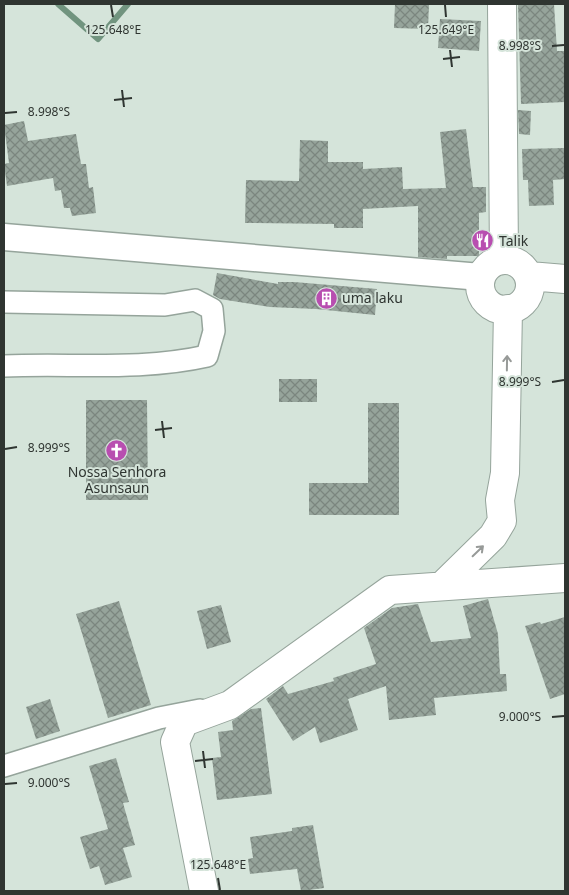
<svg xmlns="http://www.w3.org/2000/svg" width="569" height="895" font-family="'Noto Sans',sans-serif">
  <defs>
    <pattern id="building-cross-hatch" width="8" height="8" patternUnits="userSpaceOnUse" patternTransform="scale(1.25)"><rect width="8" height="8" fill="#96a49b"/><path d="M0 0l8 8M0 8l8-8" fill="none" stroke="#7b867f"/></pattern>
  </defs>
  <rect width="100%" height="100%" fill="#d5e4da"/>
  <g fill="none" stroke-linecap="round" stroke-linejoin="round">
    <!-- stream -->
    <path stroke="#71947f" stroke-width="6" d="M58,4L98,39L128,4"/>
  </g>
  <!-- building -->
  <path fill="url(#building-cross-hatch)" d="M395,4H429L428,29L394,28Z
    M518,4H554L557,51H565V102L521,104Z
    M440,19L481,21L479,51L438,48Z
    M518,110L531,111L530,135L519,134Z
    M24,121L28,141L76,134L81,164H86L89,188L93,187L96,213L72,216L70,208H64L61,190L55,191L53,178L7,186L4,164L9,163L4,125Z
    M466,129L473,187H486V212L479,213V256H447V259L418,257V206L363,209V228H334V224L245,223L246,180L299,181L300,140L328,141V162H363V169L402,167L403,189L446,188L440,132Z
    M565,148V179L553,180L554,205L529,206L528,180H523L522,149Z
    M217,273L278,284V282H294L377,289L375,315L316,309L270,307L220,299L213,295Z
    M279,379H317V402H279Z
    M86,400H147L148,500H86Z
    M368,403H399V515H309V483H368Z
    M488,599L498,634L500,674H506L507,691L434,698L436,715L389,720L386,686L348,699L358,730L320,743L315,727L293,741L266,699L283,686L288,694L334,681L333,678L376,664L364,628L392,608L418,604L431,642L471,638L463,606Z
    M119,601L151,705L108,718L76,614Z
    M221,605L231,642L207,649L197,611Z
    M565,617V694L550,699L525,626L540,622L541,624Z
    M50,699L60,731L36,739L26,707Z
    M261,708L272,794L217,800L212,758L221,757L218,732L233,730L232,721L251,709Z
    M116,758L129,802L123,803L135,845L123,848L132,877L105,885L99,866L90,869L80,837L108,829L89,766Z
    M313,825L324,888L301,891L297,869L250,874L248,859L253,858L250,837L292,831V828Z"/>
  <g fill="none" stroke-linecap="round" stroke-linejoin="round">
    <defs>
      <path id="minor" d="M4,302L165,305L195,300L212,309L214,331L207,356C141,371 71,363 4,366
        M4,766L159,718L200,710"/>
      <path id="tertiary" d="M4,237L481,277"/>
      <path id="primary" d="M502,4L504,260
        M480 285a25 25 0 1 1 50 0a25 25 0 1 1-50 0Z
        M529,276L565,279
        M443,585L493,536L502,521L500,500L505,473L508,309
        M204,891L175,742L184,722L230,705L390,590L565,578"/>
    </defs>
    <!-- minor casing -->
    <use href="#minor" stroke="#95a49b" stroke-width="24"/>
    <!-- tertiary casing -->
    <use href="#tertiary" stroke="#95a49b" stroke-width="29"/>
    <!-- primary casing -->
    <use href="#primary" stroke="#95a49b" stroke-width="30"/>
    <!-- minor -->
    <use href="#minor" stroke="#fff" stroke-width="21"/>
    <!-- tertiary -->
    <use href="#tertiary" stroke="#fff" stroke-width="26"/>
    <!-- primary -->
    <use href="#primary" stroke="#fff" stroke-width="28"/>
  </g>
  <!-- one-way arrows -->
  <defs><path id="oneway-shaft" d="M-6 0H5M1.5-3L5.5 0L1.5 3" fill="none" stroke-width="1.6" stroke-linecap="round" stroke-linejoin="round" transform="scale(1.25)"/></defs>
  <g stroke="#979a98">
    <use href="#oneway-shaft" transform="translate(507 363) rotate(-89)"/>
    <use href="#oneway-shaft" transform="translate(478 551) rotate(-44)"/>
  </g>
  <!-- ticks -->
  <path fill="none" stroke="#2f3531" stroke-width="2" d="M111,5L113,17M445,5L446,17M552,46L564,45M450,50L452,67M443,59L460,57M122,90L124,107M114,100L132,98M5,113L17,112M552,382L564,380M162,421L164,438M155,430L172,428M5,449L17,447M552,717L564,716M203,751L205,768M195,761L213,759M5,784L17,783M218,878L220,890"/>
  <!-- icons -->
  <defs>
    <symbol id="restaurant-disc" viewBox="-11 -11 22 22"><circle r="9.5" fill="#b84eb0" stroke="#d5e4da"/><path d="M-5-6h1v4h1v-4h1v4h1v-4h1v5L-1.5 .5V6h-2V.5L-5-1ZM5-6V6H3V1.5H1.5Q1.5-4 5-6Z" fill="#fff"/></symbol>
    <symbol id="building-disc" viewBox="-11 -11 22 22"><circle r="9.5" fill="#b84eb0" stroke="#d5e4da"/><path d="M-4-6H4V6H1V3H-1V6H-4ZM-2.5-4.3h1.7v1.8h-1.7ZM.8-4.3h1.7v1.8H.8ZM-2.5-1h1.7V.8h-1.7ZM.8-1h1.7V.8H.8Z" fill="#fff"/></symbol>
    <symbol id="church-disc" viewBox="-11 -11 22 22"><circle r="9.5" fill="#b84eb0" stroke="#d5e4da"/><path d="M-1.2-6h2.4v3.5h3.3v2.4h-3.3V6h-2.4V-.1h-3.3v-2.4h3.3Z" fill="#fff"/></symbol>
  </defs>
  <g fill-rule="evenodd">
    <use href="#restaurant-disc" x="470" y="228" width="25" height="25"/>
    <use href="#building-disc" x="314" y="286" width="25" height="25"/>
    <use href="#church-disc" x="104" y="438" width="25" height="25"/>
  </g>
  <g text-anchor="middle" stroke-width="4" stroke-linejoin="round" paint-order="stroke">
    <!-- poi labels -->
    <g font-size="14" fill="#2f3531" stroke="#d5e4da" text-anchor="start">
      <text x="499" y="246">Talik</text>
      <text x="342" y="303">uma laku</text>
      <text x="117" y="477" text-anchor="middle">Nossa Senhora<tspan x="117" dy="16">Asunsaun</tspan></text>
    </g>
  </g>
  <g font-size="12" text-anchor="middle" fill="#2f3531" stroke="#d5e4da" stroke-width="4" stroke-linejoin="round" paint-order="stroke">
    <text x="113" y="34">125.648°E</text>
    <text x="446" y="34">125.649°E</text>
    <text x="520" y="50">8.998°S</text>
    <text x="49" y="116">8.998°S</text>
    <text x="520" y="386">8.999°S</text>
    <text x="49" y="452">8.999°S</text>
    <text x="520" y="721">9.000°S</text>
    <text x="49" y="787">9.000°S</text>
    <text x="218" y="869">125.648°E</text>
  </g>
  <!-- border -->
  <rect width="569" height="895" fill="none" stroke="#2f3531" stroke-width="10"/>
</svg>
